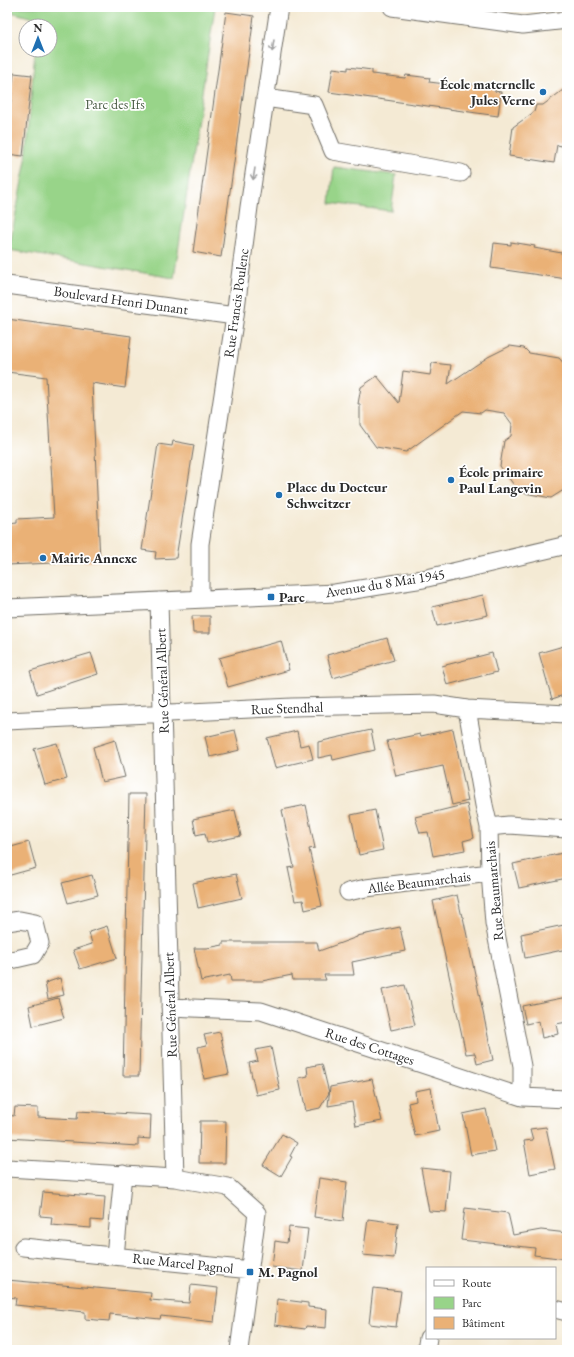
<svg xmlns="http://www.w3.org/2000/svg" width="574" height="1357" font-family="'EB Garamond',serif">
  <rect width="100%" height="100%" fill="#fff"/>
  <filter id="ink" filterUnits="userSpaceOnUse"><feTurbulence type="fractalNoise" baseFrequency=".025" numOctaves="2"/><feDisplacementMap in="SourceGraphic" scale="8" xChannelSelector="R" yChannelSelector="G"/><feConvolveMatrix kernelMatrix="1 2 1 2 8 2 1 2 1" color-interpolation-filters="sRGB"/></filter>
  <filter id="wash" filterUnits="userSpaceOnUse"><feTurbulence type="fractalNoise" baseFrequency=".012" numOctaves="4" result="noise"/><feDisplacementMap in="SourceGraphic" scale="16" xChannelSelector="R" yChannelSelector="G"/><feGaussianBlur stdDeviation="0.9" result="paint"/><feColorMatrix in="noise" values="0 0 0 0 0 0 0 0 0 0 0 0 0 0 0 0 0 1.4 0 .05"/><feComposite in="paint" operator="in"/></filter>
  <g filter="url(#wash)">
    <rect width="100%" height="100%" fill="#f4ead4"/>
    <!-- green -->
    <path fill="#98d489" stroke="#62805a" d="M7,7H215L174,278L9,250L26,160L35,50H50V26H37V19L7,11Z
      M334,167L396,175L391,211L330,203Z"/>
    <g id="blocks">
      <!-- building -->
      <path fill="#eab176" d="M226,12L254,16L221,257L193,252Z
        M348,67L372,70V74L405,78L406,75L430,78L429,82L470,87V84L494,87V91L501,92L498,116L329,92L333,68L348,70Z
        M14,73L32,75L23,156L7,154V135Z
        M567,87V147L557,145L554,163L509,156L513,127L534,112L536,105H543Z
        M511,242L535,246L534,248L567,254V279L491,268L494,243L511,245Z
        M7,319L131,336L125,388L92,383L100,561L7,565V524L17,523V519L54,517L46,377L7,372Z
        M510,346L524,348L529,353L559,358L567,367V488L551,498L519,492L500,466L504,441L511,436L512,424L504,413L485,410L481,413L463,411L406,452L376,447L360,425V404H358L361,387L377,376L399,403L403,371L430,375L432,363L451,365L448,384L488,357Z
        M173,441L194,445L176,558L155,559L156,552L142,550L158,444L172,446Z
        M483,595L488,615L437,626L432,607Z
        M192,616H210V633H193Z
        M387,638L394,660L333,678L327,655Z
        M281,641L289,670L228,687L219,658Z
        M567,645V694L552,699L539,653Z
        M91,653L98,674L37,694L30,671Z
        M492,653L497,672L447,685L442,666Z
        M453,729L468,801L452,805L443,766L396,776L387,741L420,734L421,736Z
        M235,730L240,750L210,757L205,737Z
        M371,730L375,750L333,760L332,755L318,758V742Z
        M297,731L300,746L309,744L313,759L275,768L267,738Z
        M115,740L125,777L102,782L93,747Z
        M57,743L67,779L45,785L34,749Z
        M129,794H146L139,1076H123Z
        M467,804L474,838L463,841L465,850L433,856L428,832L420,833L415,817Z
        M306,805L315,848L309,849L322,906L305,910L303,900L295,901L288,868L294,867L282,810Z
        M235,810L241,836L207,843L205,833L196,835L193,819Z
        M375,810L383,850L359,855L351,815Z
        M29,842L36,868L7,876V854L12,852L11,847Z
        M567,852V878L519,888L513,864Z
        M236,874L242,898L198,908L193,883Z
        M92,875L98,895L68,903L62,883Z
        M457,895L462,917H463L493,1060L477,1064L475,1053L466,1054L433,901Z
        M564,925L567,940V949L525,958L521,934Z
        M107,926L117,958L80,969L73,950L92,944L89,932Z
        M400,927L405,951L352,962L354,975H324L326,980H293L292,975L262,981H231L230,975L201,981L194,948H207L223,945V942H317L319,951L357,937V936Z
        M60,978L64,995L48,999L45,983Z
        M405,985L415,1025L391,1030L382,990Z
        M567,997V1022L556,1024L558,1034L542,1038L539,1021L526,1024L522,1006Z
        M58,998L64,1018L33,1026L29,1006Z
        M220,1032L229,1074L204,1079L198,1047L207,1045L204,1035Z
        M271,1047L280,1090L256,1095L249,1063L258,1061L255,1050Z
        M322,1064L329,1093L320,1108L306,1111L299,1078L308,1076L307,1067Z
        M372,1079L382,1121L356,1126L352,1102L328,1106L330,1087Z
        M431,1088L439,1131L415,1136L408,1103L416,1101L415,1091Z
        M15,1107L38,1108V1117L56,1118L77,1119L78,1111L151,1115L150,1139L138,1138V1146L7,1138V1115L14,1116Z
        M486,1109L495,1151L471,1155L463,1114Z
        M200,1121H226L225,1163H199Z
        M546,1127L555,1169L530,1174L524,1141L533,1140L530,1129Z
        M282,1134L297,1143L290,1156L292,1157L281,1176L263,1165Z
        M421,1168L450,1171L446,1212L429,1211Z
        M319,1178L347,1182L343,1221L314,1217Z
        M43,1192L105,1197L103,1221L91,1220V1228L51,1225L52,1217L40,1216Z
        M465,1208L508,1213L513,1235L541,1230L567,1233V1259L534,1255L535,1248L461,1240Z
        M368,1219L398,1223L394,1258L363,1255Z
        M289,1227L308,1229L303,1271L272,1267L275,1241L287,1243Z
        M7,1280L151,1293L150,1300L189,1303L191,1285L218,1288L214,1322L161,1316L160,1319L110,1314L109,1321L85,1319V1312L15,1305L16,1298L7,1297Z
        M373,1288L401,1291L396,1327L369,1324Z
        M277,1299L308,1303V1307L327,1309L326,1328L306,1326L305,1329L275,1325Z"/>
    </g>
  </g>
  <g filter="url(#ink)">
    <use href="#blocks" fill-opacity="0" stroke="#716e66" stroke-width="1"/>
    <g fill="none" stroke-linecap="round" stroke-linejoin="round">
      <defs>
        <path id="street" d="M392,7L523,25L567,20
          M265,98L314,105L333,151L461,173
          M7,285L235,316
          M200,599V544L235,316L249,207L279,7
          M159,601L175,1178L228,1187L257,1213L239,1350
          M7,608L335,593L423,579L567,545
          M467,709L484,805L489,827L490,873L494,923L522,1066V1097
          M7,721L292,707L434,704L467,709L567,714
          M489,827L509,825L567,829
          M348,892L366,888L490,873
          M7,922L20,920L35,923L40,943L33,955L7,961
          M170,1007L261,1011L522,1097L567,1099
          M7,1168L175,1178
          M23,1247L251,1270
          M115,1256L123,1174
          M555,1309L567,1312
          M426,1350L428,1338"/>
      </defs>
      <!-- street casing -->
      <use href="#street" stroke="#716e66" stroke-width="19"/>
      <!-- street -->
      <use href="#street" stroke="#fff" stroke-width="17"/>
    </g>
    <!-- one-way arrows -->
    <defs><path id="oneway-shaft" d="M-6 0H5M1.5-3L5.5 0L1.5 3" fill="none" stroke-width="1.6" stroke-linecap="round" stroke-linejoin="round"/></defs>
    <g stroke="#a0a0a0">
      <use href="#oneway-shaft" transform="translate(273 46) rotate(99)"/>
      <use href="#oneway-shaft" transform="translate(254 174) rotate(99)"/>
    </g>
  </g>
  <!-- markers -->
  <g fill="#1f6fb2" stroke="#fff" stroke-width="1.5">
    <circle cx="543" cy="92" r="4"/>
    <circle cx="451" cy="480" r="4"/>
    <circle cx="279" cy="495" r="4"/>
    <circle cx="43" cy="558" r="4"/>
    <rect x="267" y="593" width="8" height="8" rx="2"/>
    <rect x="246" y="1268" width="8" height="8" rx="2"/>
  </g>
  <g text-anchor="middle" stroke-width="3.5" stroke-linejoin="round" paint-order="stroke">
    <!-- poi labels -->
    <g font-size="14" font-weight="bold" fill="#2b2b2b" stroke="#fff" text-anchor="start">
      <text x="535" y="89" text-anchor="end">École maternelle<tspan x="535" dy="16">Jules Verne</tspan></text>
      <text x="459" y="477">École primaire<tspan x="459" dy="16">Paul Langevin</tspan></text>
      <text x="287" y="492">Place du Docteur<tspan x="287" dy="16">Schweitzer</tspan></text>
      <text x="51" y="563">Mairie Annexe</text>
      <text x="279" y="602">Parc</text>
      <text x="258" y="1277">M. Pagnol</text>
    </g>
    <!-- park labels -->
    <g font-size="14" fill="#4c5e47" stroke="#fff">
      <text x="115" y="109">Parc des Ifs</text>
    </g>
    <!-- street labels -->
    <g font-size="14" fill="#2b2b2b" stroke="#fff">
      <text transform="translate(121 300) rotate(8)" y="5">Boulevard Henri Dunant</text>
      <text transform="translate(236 303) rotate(-82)" y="5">Rue Francis Poulenc</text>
      <text transform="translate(385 583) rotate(-9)" y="5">Avenue du 8 Mai 1945</text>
      <text transform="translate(162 681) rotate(-92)" y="5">Rue Général Albert</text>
      <text transform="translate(287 708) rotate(-2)" y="5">Rue Stendhal</text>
      <text transform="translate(419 882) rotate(-7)" y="5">Allée Beaumarchais</text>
      <text transform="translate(494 891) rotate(-95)" y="5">Rue Beaumarchais</text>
      <text transform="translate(170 1005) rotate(-92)" y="5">Rue Général Albert</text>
      <text transform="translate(370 1046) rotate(18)" y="5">Rue des Cottages</text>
      <text transform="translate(183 1263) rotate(6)" y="5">Rue Marcel Pagnol</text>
    </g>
  </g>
  <!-- margin -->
  <rect width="574" height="1357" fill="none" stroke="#fff" stroke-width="24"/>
  <!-- legend -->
  <rect x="426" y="1267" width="130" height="72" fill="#ffffff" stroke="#aaaaaa"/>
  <rect x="434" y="1280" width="20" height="6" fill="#ffffff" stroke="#aaaaaa"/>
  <text x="462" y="1287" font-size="12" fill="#2b2b2b">Route</text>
  <rect x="434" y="1297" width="20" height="12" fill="#98d489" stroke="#aaaaaa"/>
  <text x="462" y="1307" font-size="12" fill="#2b2b2b">Parc</text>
  <rect x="434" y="1317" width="20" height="12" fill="#eab176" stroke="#aaaaaa"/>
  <text x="462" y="1327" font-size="12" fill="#2b2b2b">Bâtiment</text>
  <!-- north arrow -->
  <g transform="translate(38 38)"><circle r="19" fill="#ffffff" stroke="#aaaaaa"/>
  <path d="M0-3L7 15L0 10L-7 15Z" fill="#1f6fb2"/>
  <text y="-6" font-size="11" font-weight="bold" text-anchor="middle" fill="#2b2b2b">N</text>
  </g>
</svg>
